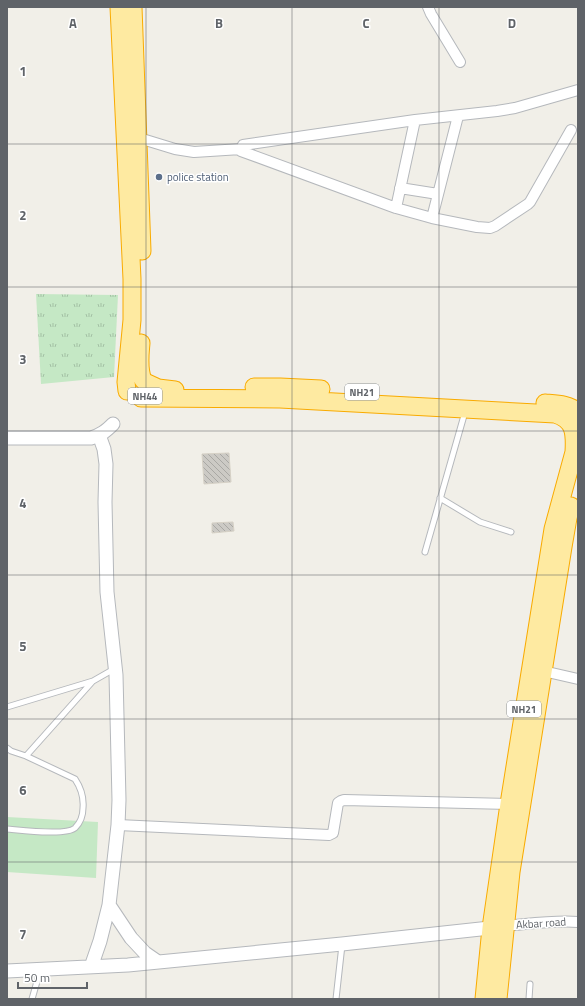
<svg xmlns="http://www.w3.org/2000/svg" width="585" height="1006" font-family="'Titillium Web',sans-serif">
  <defs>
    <pattern id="grass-tufts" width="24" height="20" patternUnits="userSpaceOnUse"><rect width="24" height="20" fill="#c5e8c5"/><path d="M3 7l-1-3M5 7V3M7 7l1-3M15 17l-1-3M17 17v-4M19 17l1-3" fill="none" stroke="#a3c0a4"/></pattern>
    <pattern id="building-back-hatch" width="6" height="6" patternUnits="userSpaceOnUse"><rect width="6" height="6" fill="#cccac5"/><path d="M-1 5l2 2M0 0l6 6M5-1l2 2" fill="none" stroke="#a9a8a4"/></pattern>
  </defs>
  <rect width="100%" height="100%" fill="#f1efe8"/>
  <!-- grass -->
  <path fill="url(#grass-tufts)" d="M36,294L118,295L114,377L41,384Z"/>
  <!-- garden -->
  <path fill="#c5e8c5" d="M7,817L98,822L96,878L7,872Z"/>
  <!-- building -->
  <path fill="url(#building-back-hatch)" stroke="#d6d1c6" d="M229,453L231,482L204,484L202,454Z
    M233,522L234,531L212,533V523Z"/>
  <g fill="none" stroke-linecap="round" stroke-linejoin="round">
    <defs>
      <path id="service" d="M440,498L480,522L511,532
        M425,552L465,412
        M7,707L93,681L114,669
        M7,748L11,751L26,756L75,779C81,788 84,797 83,808C83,815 80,823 75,828C66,836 20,830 7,829
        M26,756L92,682
        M32,999L40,971
        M336,999L342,945
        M529,999L530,984"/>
      <path id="minor" d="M428,7L431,14L460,62
        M571,130L530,202L528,204L495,226L490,228L477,227L432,218L396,208L241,151V149L243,145L415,120L497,111L515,108L578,90
        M139,138L175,149L194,152L241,149
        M400,188L438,194
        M396,208L415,120
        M432,218L458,116
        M543,671L578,679
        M118,825L329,835L333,833L338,803L341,801L344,800L509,804
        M505,926C529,924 554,920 578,922"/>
      <path id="tertiary" d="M7,438H91C101,435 106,431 113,424
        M109,905L131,938L145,953L158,962
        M91,967L100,941L109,905L118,825L119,800L116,675L107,592L105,502L106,464L104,449L99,435
        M7,971L128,965L342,944L499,927"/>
      <path id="trunk" d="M119,7L132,279V320L126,382L127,391
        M133,7L142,251
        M141,343C140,355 138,369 143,380
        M145,382L158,388L175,390
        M254,387H280L321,389
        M141,398L280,399L555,414C575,420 575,434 574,452L553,529L509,804L491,928L484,999
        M545,403C557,404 569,404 578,412
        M498,999L511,872L563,547L568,518L571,506"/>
    </defs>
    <!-- service casing -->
    <use href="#service" stroke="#b5b8bc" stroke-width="7"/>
    <!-- minor casing -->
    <use href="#minor" stroke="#b5b8bc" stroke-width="12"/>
    <!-- tertiary casing -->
    <use href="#tertiary" stroke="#b5b8bc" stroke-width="15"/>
    <!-- trunk casing -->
    <use href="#trunk" stroke="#f9ab00" stroke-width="19"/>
    <!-- service -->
    <use href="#service" stroke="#fff" stroke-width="5"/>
    <!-- minor -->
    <use href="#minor" stroke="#fff" stroke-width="10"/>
    <!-- tertiary -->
    <use href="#tertiary" stroke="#fff" stroke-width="13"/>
    <!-- trunk -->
    <use href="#trunk" stroke="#feeaa1" stroke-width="17"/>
  </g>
  <!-- grid -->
  <path fill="none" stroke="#5f6368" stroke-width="1" stroke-opacity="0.55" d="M146,7V999M292,7V999M439,7V999M7,144H578M7,287H578M7,431H578M7,575H578M7,719H578M7,862H578"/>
  <!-- markers -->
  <circle fill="#5c6f8a" stroke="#fff" stroke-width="1.5" cx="159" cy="177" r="4"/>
  <g text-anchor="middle" stroke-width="3" stroke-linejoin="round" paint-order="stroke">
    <!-- shield labels -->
    <g fill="#fff" stroke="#8f9295" stroke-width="1">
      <rect x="345" y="384" width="34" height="16" rx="3"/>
      <rect x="128" y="388" width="34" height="16" rx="3"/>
      <rect x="507" y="701" width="34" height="16" rx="3"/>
    </g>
    <g font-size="10" font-weight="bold" fill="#5f6368">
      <text x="362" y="396">NH21</text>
      <text x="145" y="400">NH44</text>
      <text x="524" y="713">NH21</text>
    </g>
    <!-- service labels -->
    <g font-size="11" fill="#4e5e75" stroke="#fff" text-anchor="start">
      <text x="167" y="181">police station</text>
    </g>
    <!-- street labels -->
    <g font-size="11" fill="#5f6368" stroke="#fff">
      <text transform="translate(541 923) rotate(-4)" y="4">Akbar road</text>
    </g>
  </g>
  <g font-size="13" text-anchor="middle" font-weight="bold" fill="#5f6368" stroke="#fff" stroke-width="3" stroke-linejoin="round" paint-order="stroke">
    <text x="73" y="28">A</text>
    <text x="219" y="28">B</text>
    <text x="366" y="28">C</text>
    <text x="512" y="28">D</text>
    <text x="23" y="76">1</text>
    <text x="23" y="220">2</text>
    <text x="23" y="364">3</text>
    <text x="23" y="508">4</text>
    <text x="23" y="651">5</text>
    <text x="23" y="795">6</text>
    <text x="23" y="939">7</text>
  </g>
  <!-- border -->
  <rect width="585" height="1006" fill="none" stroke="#5f6368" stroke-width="16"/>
  <!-- scale -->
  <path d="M18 982v6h69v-6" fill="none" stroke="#5f6368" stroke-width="2"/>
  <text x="24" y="982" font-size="12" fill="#5f6368" stroke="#ffffff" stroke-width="3" paint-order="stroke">50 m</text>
</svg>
